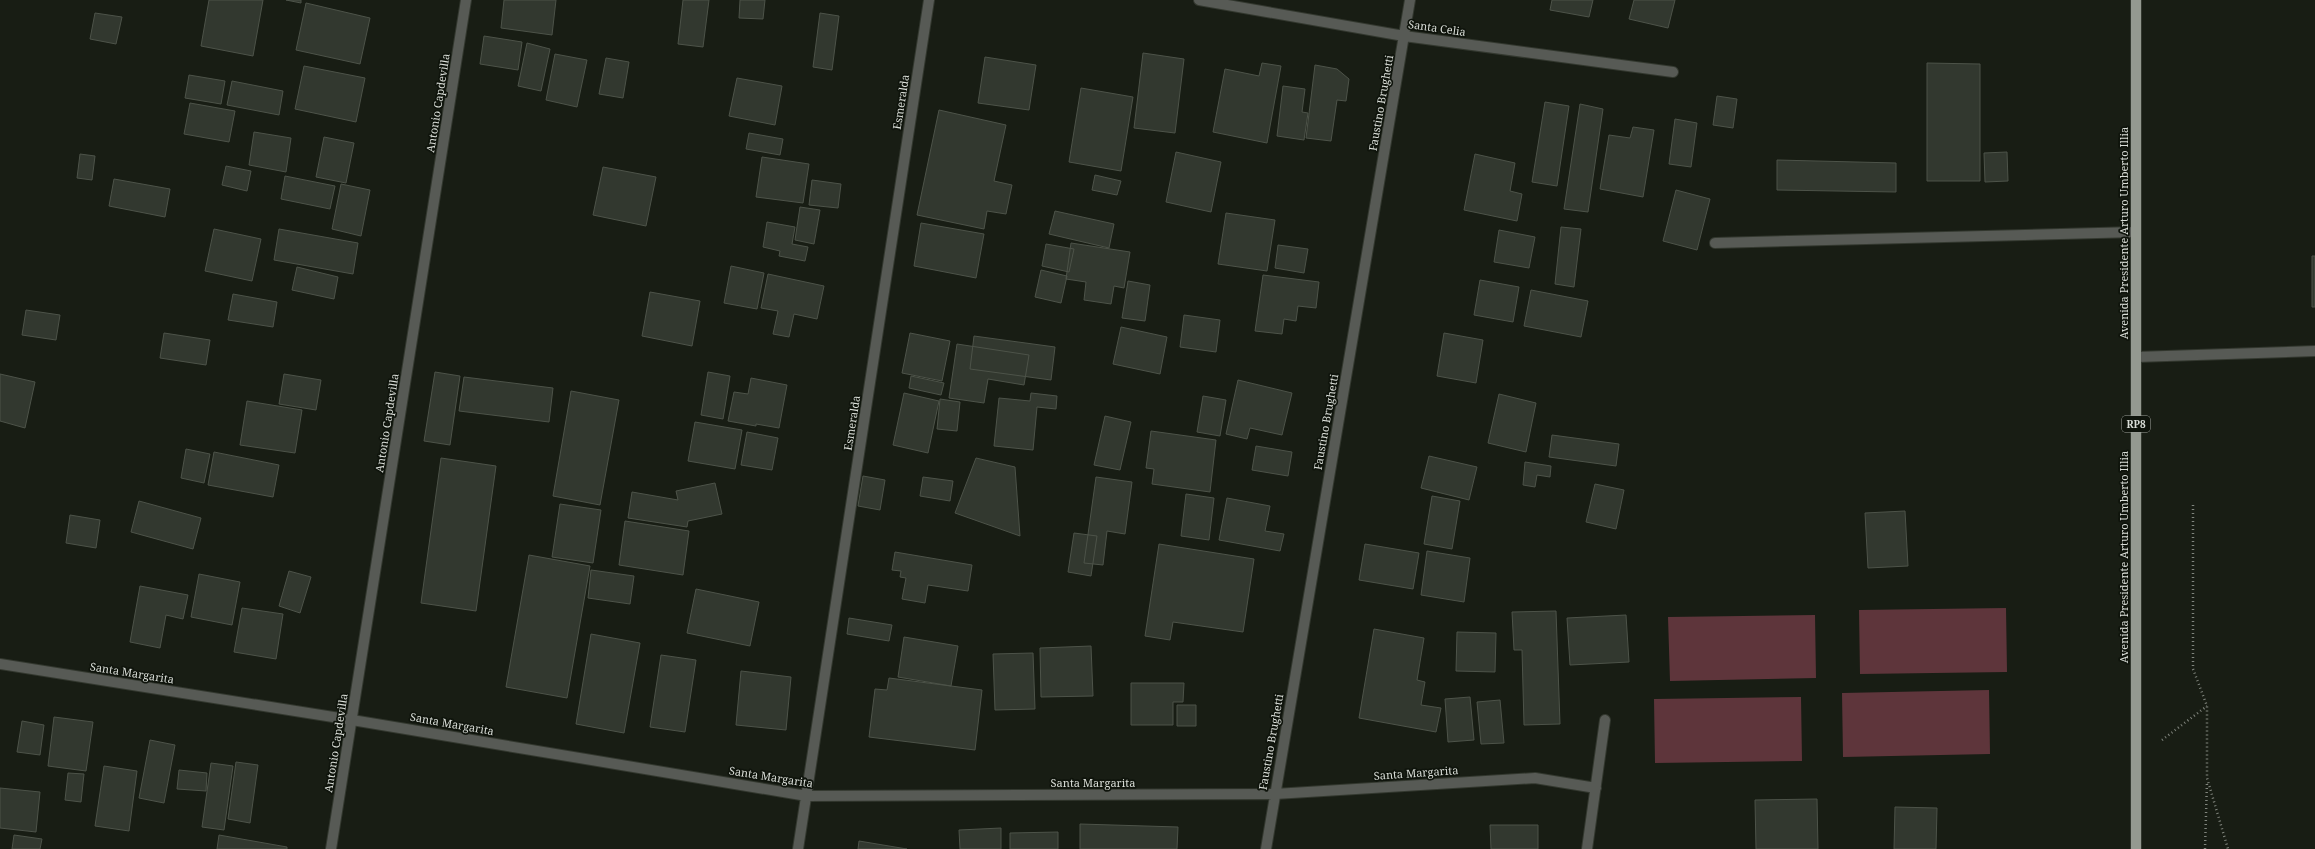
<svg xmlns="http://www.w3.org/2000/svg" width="2315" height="849" font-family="'Noto Serif',serif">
  <rect width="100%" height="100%" fill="#181d14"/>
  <!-- green -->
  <path fill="#5e353b" d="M2006,608L2007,672L1860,674L1859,610Z
    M1815,615L1816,678L1670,681L1668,617Z
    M1989,690L1990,754L1843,757L1842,693Z
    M1801,697L1802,761L1655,763L1654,699Z"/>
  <!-- building -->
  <path fill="#32382f" stroke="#4d5349" d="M209,0H263L253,56L201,46Z
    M286,0H301V3Z
    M504,0H556L552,35L501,28Z
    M683,0H709L703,47L678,44Z
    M740,0H765L763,19L739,18Z
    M1552,0H1593L1589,17L1550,10Z
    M1634,0H1675L1668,28L1629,19Z
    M306,3L370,18L360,64L296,50Z
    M95,13L122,17L116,44L90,39Z
    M820,13L839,16L832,70L813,67Z
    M484,36L522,42L518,70L480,64Z
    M527,43L550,49L541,91L518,86Z
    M1143,53L1184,59L1175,133L1134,128Z
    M555,54L587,60L577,107L546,100Z
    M985,57L1036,65L1029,110L978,103Z
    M606,58L629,62L623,98L599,94Z
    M1262,63L1281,66L1267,143L1213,132L1225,69L1259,76Z
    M1927,63L1980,64V181H1927Z
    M1315,65L1337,69L1349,79L1346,101L1337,100L1331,141L1306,138Z
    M304,66L365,78L356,122L295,109Z
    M189,75L225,81L221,104L185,98Z
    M737,78L782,86L775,125L729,116Z
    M232,81L283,91L279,115L227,105Z
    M1283,86L1305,89L1302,112L1308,113L1304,140L1277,136Z
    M1081,88L1133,97L1121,171L1069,162Z
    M1717,96L1737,99L1733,128L1713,125Z
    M1545,102L1569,106L1557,186L1532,182Z
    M190,103L235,111L229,142L184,134Z
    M1580,104L1603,109L1588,212L1564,209Z
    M939,110L1006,125L994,181L1012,185L1006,214L987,211L984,229L917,215Z
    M1675,119L1697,123L1691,167L1669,164Z
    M1633,127L1654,130L1643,197L1600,189L1609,135L1630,138Z
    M254,132L291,138L286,172L249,165Z
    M749,133L783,139L780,155L746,149Z
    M324,137L354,143L346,183L316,177Z
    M1176,152L1221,162L1211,212L1166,202Z
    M2007,152L2008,181L1985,182L1984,153Z
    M80,154L95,156L92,180L77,178Z
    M1475,154L1515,163L1510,191L1522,194L1517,221L1464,210Z
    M762,157L809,164L803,203L756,197Z
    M1777,160L1896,163V192L1777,190Z
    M226,166L251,171L247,191L222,185Z
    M603,167L656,177L646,226L593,215Z
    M1095,175L1121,181L1117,195L1092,190Z
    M285,176L335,186L330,209L281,199Z
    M114,179L170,189L165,217L109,206Z
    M812,180L841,184L838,208L809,205Z
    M341,184L370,190L361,236L332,229Z
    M1676,190L1710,199L1697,250L1663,241Z
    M800,207L820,210L814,244L795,240Z
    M1055,211L1114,224L1109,248L1049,234Z
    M1226,213L1275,220L1267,271L1218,264Z
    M767,222L795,227L792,244L808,247L805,261L779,256L780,251L763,247Z
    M921,223L984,234L976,278L914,266Z
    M1561,227L1581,229L1574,287L1555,284Z
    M214,229L261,239L252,281L205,271Z
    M279,229L358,243L353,274L274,260Z
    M1499,230L1535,237L1529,268L1494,262Z
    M1071,243L1130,252L1124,288L1114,286L1111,304L1084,300L1086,282L1066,279Z
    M1046,244L1074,249L1069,272L1042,266Z
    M1278,245L1308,249L1304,273L1275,268Z
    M2312,256H2315V307H2312Z
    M731,266L764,273L757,309L724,303Z
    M297,267L338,277L334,299L292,290Z
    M1041,270L1067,276L1061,303L1035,297Z
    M768,274L824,286L817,319L794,314L789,337L773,334L778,311L761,308Z
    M1263,275L1319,282L1316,308L1298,306L1296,321L1284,319L1282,334L1255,331Z
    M1480,280L1519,287L1513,322L1474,315Z
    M1128,281L1150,285L1145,321L1122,318Z
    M1531,290L1588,301L1581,337L1524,326Z
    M650,292L700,301L692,346L642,336Z
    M233,294L277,302L273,327L228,320Z
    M26,310L60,315L56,340L22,335Z
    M1184,315L1220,320L1216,352L1180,347Z
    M1121,327L1167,337L1160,374L1113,364Z
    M164,333L210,340L206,365L160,358Z
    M910,333L950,341L942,381L902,373Z
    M1444,333L1483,340L1476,383L1437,376Z
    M974,336L1055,347L1051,380L970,369Z
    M957,344L1029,355L1024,385L988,379L984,403L949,398Z
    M435,372L460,376L450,445L424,441Z
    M708,372L730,376L723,419L701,415Z
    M0,374L35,382L25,428L0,421Z
    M284,374L321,380L316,410L279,404Z
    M911,376L944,383L941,395L909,388Z
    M464,377L553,388L549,422L459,411Z
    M751,378L787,385L779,428L756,424V426L728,421L734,392L748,394Z
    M1238,380L1292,393L1282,435L1250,428L1247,439L1226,434Z
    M571,391L619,400L600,505L553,496Z
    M904,393L939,401L928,453L893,445Z
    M1031,393L1057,396L1056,409L1037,407L1033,450L994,446L999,398L1030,401Z
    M1499,394L1536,403L1526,452L1488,443Z
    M1203,396L1226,400L1220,436L1197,432Z
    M940,399L960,402L957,431L937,429Z
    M247,401L302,410L295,453L240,445Z
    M1105,416L1131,422L1120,470L1094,465Z
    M695,422L742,430L735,469L688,461Z
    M1151,431L1216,440L1210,492L1152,484L1154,469L1146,468Z
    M747,432L778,438L772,470L741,465Z
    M1552,435L1619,444L1616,466L1549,457Z
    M1256,446L1292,452L1288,476L1252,470Z
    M186,449L210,454L204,483L181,478Z
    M214,452L279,465L273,497L208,485Z
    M1429,456L1477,467L1469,500L1421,488Z
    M441,458L496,466L476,611L421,603Z
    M976,458L1015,467L1020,536L955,513Z
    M1525,462L1551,466L1550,477L1537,475L1535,487L1523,485Z
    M863,476L885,480L880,510L858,506Z
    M923,477L953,481L950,501L920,496Z
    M1096,477L1132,482L1125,534L1107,531L1103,565L1084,563Z
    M715,483L722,514L688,521L687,527L628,518L632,492L678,500L676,491Z
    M1595,484L1624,490L1616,529L1586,522Z
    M1186,494L1214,498L1209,540L1181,536Z
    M1432,496L1460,501L1452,549L1424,544Z
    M1227,498L1270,506L1265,531L1284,534L1280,551L1219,540Z
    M139,501L201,518L193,549L131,532Z
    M560,504L601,510L593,563L552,557Z
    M1905,511L1908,566L1868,568L1865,513Z
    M70,515L100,520L96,548L66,543Z
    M625,521L689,531L683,575L619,565Z
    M1074,533L1097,536L1091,576L1068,572Z
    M1159,544L1254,559L1243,632L1173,622L1170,640L1145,636Z
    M1365,544L1419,553L1413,589L1359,580Z
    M1427,551L1470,558L1464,602L1421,595Z
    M895,552L972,565L968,591L928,585L925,603L902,599L906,578L900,577L901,571L892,570Z
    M529,555L590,566L567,698L506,687Z
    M591,570L634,576L630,604L588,598Z
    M289,571L311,577L300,613L279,606Z
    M199,574L240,582L232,625L191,617Z
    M140,586L188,595L183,619L166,615L160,648L130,642Z
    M696,589L759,602L750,646L687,633Z
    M242,608L283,614L276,659L234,652Z
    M1556,611L1560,724L1524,725L1522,650H1514L1512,612Z
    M1626,615L1629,662L1570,665L1567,618Z
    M849,618L892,625L889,641L847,634Z
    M1374,629L1424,638L1417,680L1425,682L1421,705L1441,708L1436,732L1359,718Z
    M1457,632L1496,633L1495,672L1456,671Z
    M591,634L640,643L624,733L576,724Z
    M904,637L958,646L951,686L898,677Z
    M1091,646L1093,696L1041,697L1040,648Z
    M1033,653L1035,709L995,710L993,654Z
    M661,655L696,660L685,732L650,727Z
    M741,671L791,677L786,730L736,725Z
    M889,678L982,690L975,750L869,737L875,689L887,690Z
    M1131,683H1184L1183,702H1173V725H1131Z
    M1470,697L1474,740L1448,742L1445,699Z
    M1500,700L1504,743L1481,744L1477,702Z
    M1177,705H1196V726H1177Z
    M54,717L93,722L86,771L48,766Z
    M22,721L44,725L40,755L17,752Z
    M150,740L175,745L164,803L139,798Z
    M236,762L258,765L250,823L228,819Z
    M211,763L233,766L224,830L202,827Z
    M104,766L137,771L129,831L95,826Z
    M179,770L207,773L206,791L177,789Z
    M68,773L84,774L81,802L65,800Z
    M0,788L40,792L36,832L0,828Z
    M1817,799L1818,849H1756L1755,800Z
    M1895,807L1937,808L1936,849H1894Z
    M1080,824L1178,827L1177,849H1080Z
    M1490,825H1538V849H1491Z
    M1001,828V849H960L959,830Z
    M1058,832V849H1010V833Z
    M14,835L42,839L40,849H12Z
    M219,835L287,847V849H217Z
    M859,841L907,849H858Z"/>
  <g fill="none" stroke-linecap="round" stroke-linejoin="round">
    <defs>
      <path id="service" d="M1715,243L2136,232
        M2136,357L2315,351"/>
      <path id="minor" d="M1199,0L1404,36L1673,72
        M0,664L352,720L807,796L1275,794L1535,778L1596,788
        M331,849L466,0
        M798,849L929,0
        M1266,849L1410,0
        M1587,849L1605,720"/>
      <path id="primary" d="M2136,0V849"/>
    </defs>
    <!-- service casing -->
    <use href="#service" stroke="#33382f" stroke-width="12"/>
    <!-- minor casing -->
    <use href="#minor" stroke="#33382f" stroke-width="12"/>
    <!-- primary casing -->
    <use href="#primary" stroke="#33382f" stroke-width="12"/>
    <!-- path -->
    <path stroke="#80857d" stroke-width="2.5" stroke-dasharray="1 3" stroke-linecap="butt" d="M2193,505V669L2207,706V778L2228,849
      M2162,740L2207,706
      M2205,849L2207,781"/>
    <!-- service -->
    <use href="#service" stroke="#575a55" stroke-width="10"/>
    <!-- minor -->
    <use href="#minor" stroke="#575a55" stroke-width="10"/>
    <!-- primary -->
    <use href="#primary" stroke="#949990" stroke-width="10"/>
  </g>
  <g text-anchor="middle" stroke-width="3.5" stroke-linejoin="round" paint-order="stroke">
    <!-- shield labels -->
    <rect fill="#0f140c" stroke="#9da19b" stroke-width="1" x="2122" y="416" width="28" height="16" rx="3"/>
    <g font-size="10" font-weight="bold" fill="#daded8">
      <text x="2136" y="428">RP8</text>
    </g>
    <!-- street labels -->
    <g font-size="11" fill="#daded8" stroke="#0f140c">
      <text transform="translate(1437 28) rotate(8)" y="4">Santa Celia</text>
      <text transform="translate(901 102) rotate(-81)" y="4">Esmeralda</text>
      <text transform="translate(438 103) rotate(-81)" y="4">Antonio Capdevilla</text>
      <text transform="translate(1381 103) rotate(-80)" y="4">Faustino Brughetti</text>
      <text transform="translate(2124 233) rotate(-90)" y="4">Avenida Presidente Arturo Umberto Illia</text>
      <text transform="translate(1326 422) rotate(-80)" y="4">Faustino Brughetti</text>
      <text transform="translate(387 423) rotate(-81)" y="4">Antonio Capdevilla</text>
      <text transform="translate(852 423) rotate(-81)" y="4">Esmeralda</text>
      <text transform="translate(2124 557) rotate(-90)" y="4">Avenida Presidente Arturo Umberto Illia</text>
      <text transform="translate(132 673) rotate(9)" y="4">Santa Margarita</text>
      <text transform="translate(452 724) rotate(10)" y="4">Santa Margarita</text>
      <text transform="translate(1271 742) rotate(-80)" y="4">Faustino Brughetti</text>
      <text transform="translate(336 743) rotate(-81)" y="4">Antonio Capdevilla</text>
      <text transform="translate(1416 773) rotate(-4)" y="4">Santa Margarita</text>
      <text transform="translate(771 777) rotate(9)" y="4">Santa Margarita</text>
      <text x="1093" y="787">Santa Margarita</text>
    </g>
  </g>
</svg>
